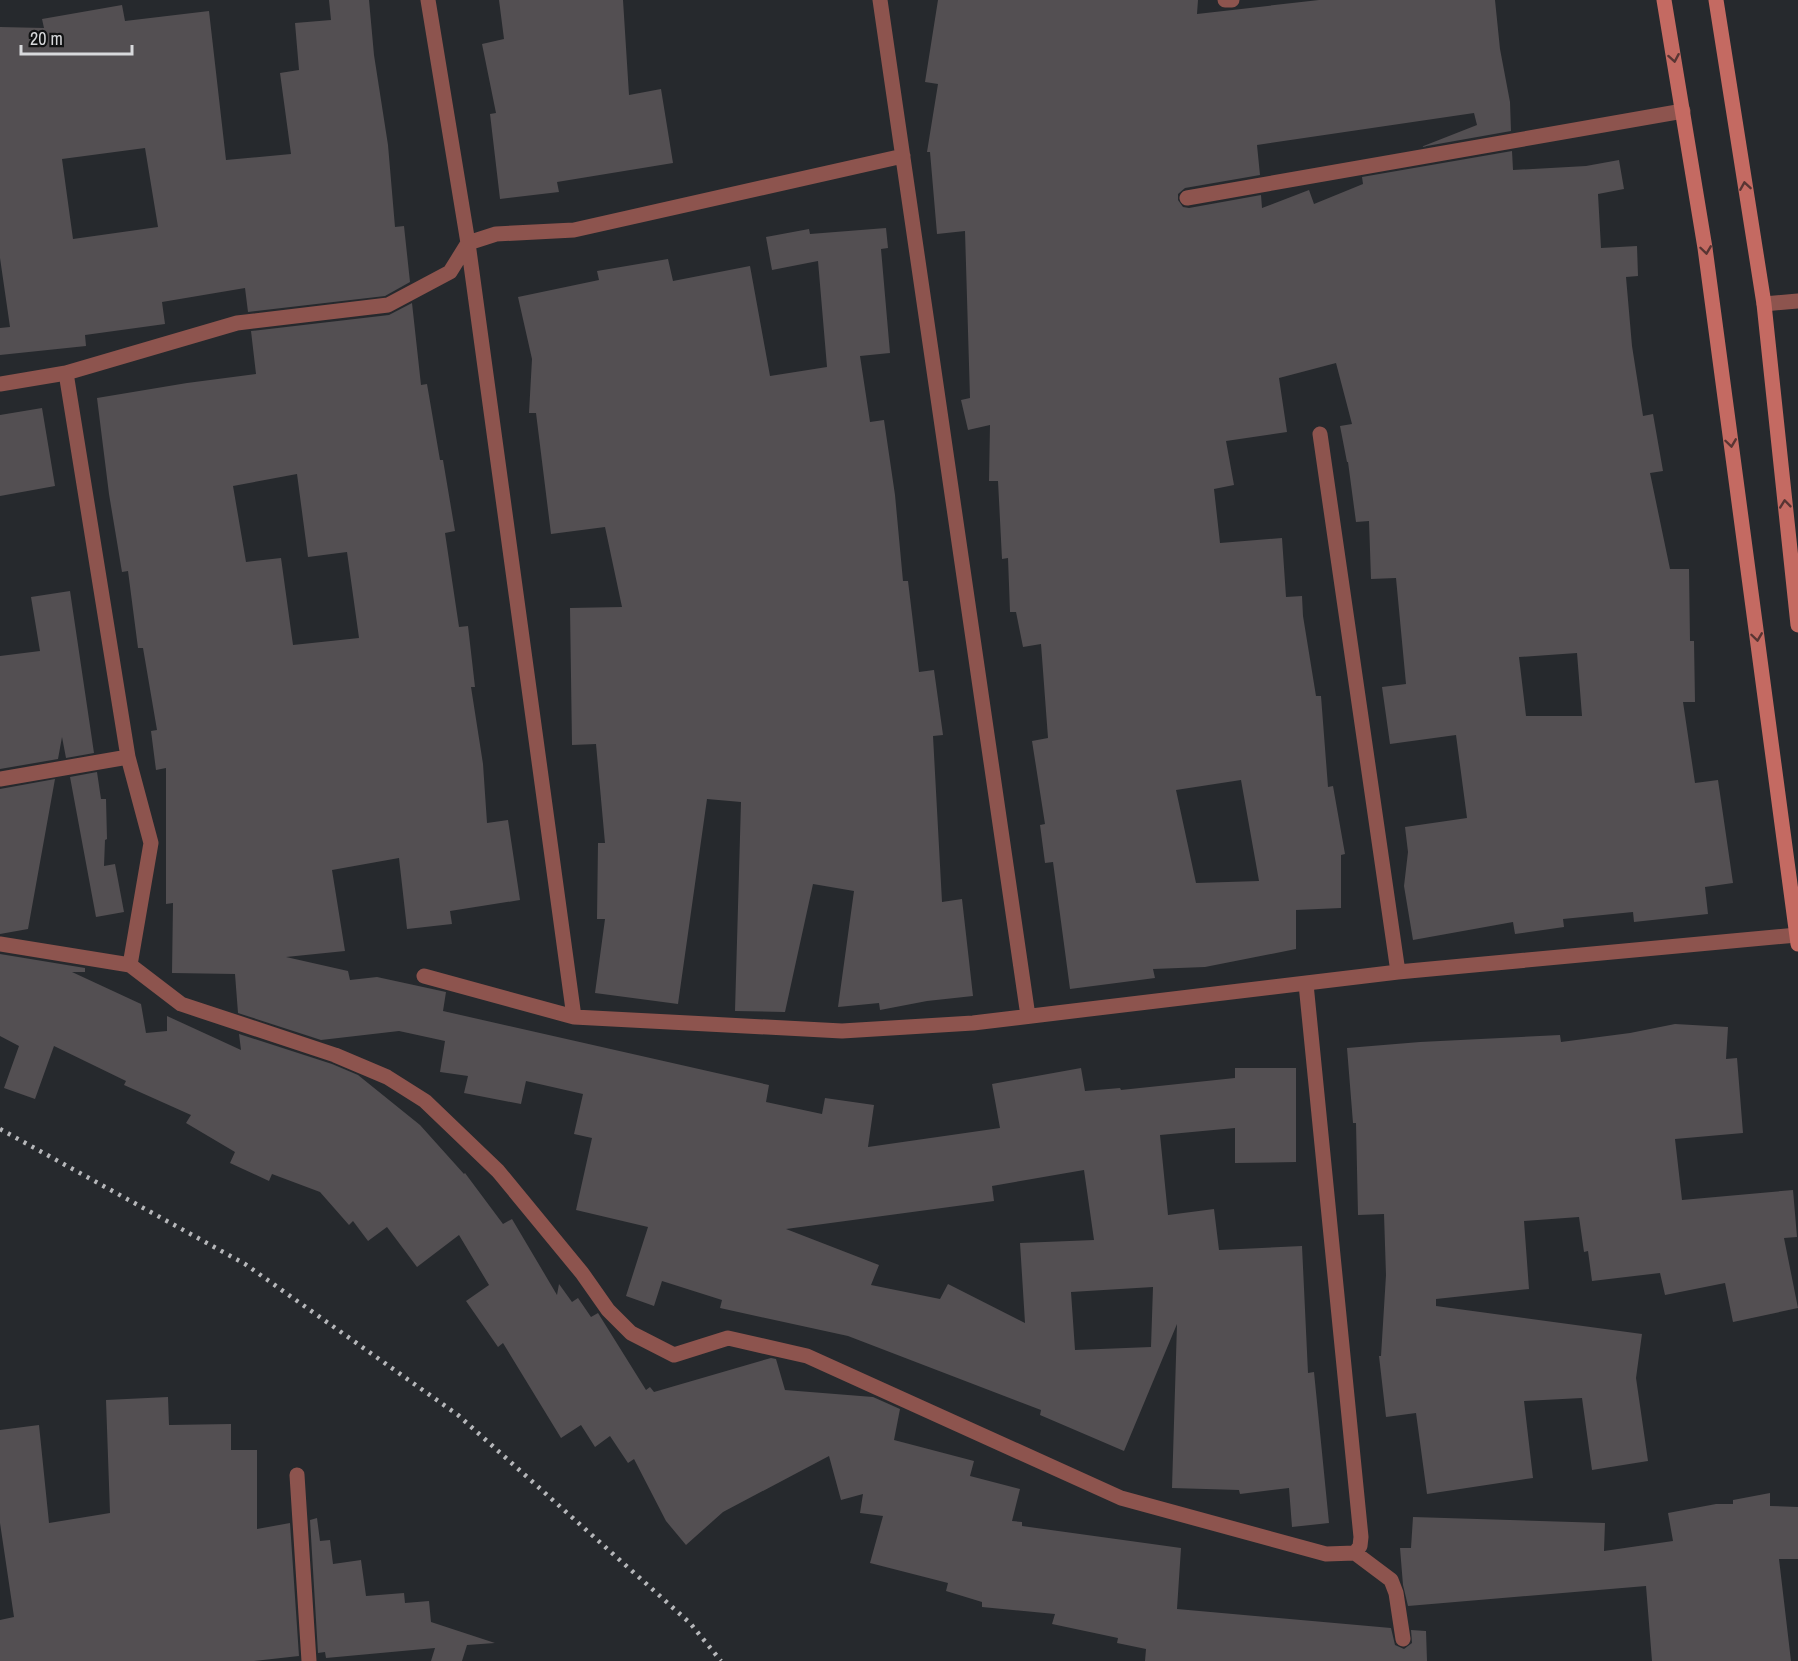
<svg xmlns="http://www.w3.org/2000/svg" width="1798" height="1661" font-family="'Archivo Narrow',sans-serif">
  <rect width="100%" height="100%" fill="#26292d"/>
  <!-- building -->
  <path fill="#534f52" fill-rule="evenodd" d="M329,0H369L374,55L388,145L395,227L404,226L410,282L385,296L248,312L245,288L162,302L165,324L85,335L86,346L0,355V328L10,327L0,258V27L44,28L42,19L122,5L125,21L209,11L226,160L291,154L280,73L299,70L295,23L331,20ZM145,148L158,227L73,239L62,159Z
    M499,0H623L629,95L661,89L673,163L557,182L559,192L500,199L490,114L496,113L482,44L504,39Z
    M938,0H1198L1197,14L1319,0H1495L1500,49L1510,102L1511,131L1421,147L1477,125L1474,113L1257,145L1260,175L1185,188L1178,194V200L1183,207L1189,208L1261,195L1262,208L1309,190L1314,204L1363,184L1362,177L1512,151L1513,170L1586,166L1619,160L1624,189L1598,194L1601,248L1637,246L1638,276L1626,277L1632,346L1643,416L1653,414L1663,471L1650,473L1670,569H1689L1690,641H1694L1695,702H1683L1695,783L1718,780L1733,883L1705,887L1708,914L1634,922L1633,912L1563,919L1564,927L1515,934L1513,922L1413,940L1404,886L1408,852L1405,827L1467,818L1456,735L1390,744L1382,687L1406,684L1396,578L1371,579L1369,521L1356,522L1348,462H1347L1340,426L1352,424L1336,363L1279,378L1287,432L1226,441L1234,485L1214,489L1220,543L1282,538L1286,597L1302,596L1303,616L1316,696H1321L1328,787L1333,786L1345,854L1341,855V908L1296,910V949L1205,967L1153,969L1155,978L1070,989L1053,862L1045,863L1040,825L1045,824L1032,741L1048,738L1041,644L1023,647L1016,612H1010L1008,558L1002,559L998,481H989L990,425L968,430L961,400L970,398L965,231L937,234L930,152H927L938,84L925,82ZM1577,653L1582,716H1526L1519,657ZM1241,780L1259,881L1196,883L1176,790Z
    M886,228L888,248L881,249L890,353L860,356L870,422L884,420L895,495L903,581H908L919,672L934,670L943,735L933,736L942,902L962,899L973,996L927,1001L880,1010L879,1003L838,1007L854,891L813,884L785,1012L735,1011L741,802L707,799L678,1004L595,993L605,919H597L598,843H605L596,744L572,745L570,608L622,607L605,527L551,534L536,413H529L532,359L518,297L599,280L597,271L668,259L673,281L750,266L770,376L827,367L818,261L772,270L766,237L809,229L810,234Z
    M412,303L421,385L427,384L440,460H443L455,531L445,533L459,627L468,626L475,687H471L483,764L487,823L508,820L520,900L450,911L452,924L407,929L399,858L332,870L345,951L286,957L348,971L350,980L377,977L446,992L443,1011L769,1085L766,1102L822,1114L825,1098L874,1105L868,1147L1000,1128L992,1084L1081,1068L1085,1091L1120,1088L1121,1090L1235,1078V1068H1296V1162L1235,1163V1128L1160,1135L1168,1215L1214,1209L1219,1250L1302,1246L1308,1373L1314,1372L1329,1523L1292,1527L1289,1488L1240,1494L1239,1490L1172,1488L1177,1324L1124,1451L1040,1415L1041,1410L848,1336L720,1308L722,1300L662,1281L654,1306L626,1296L648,1227L576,1210L592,1138L574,1134L583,1094L526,1081L521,1104L464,1093L468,1076L440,1072L445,1041L399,1031L321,1040L238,1013L235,974L172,973L173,903L166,904V768L156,770L151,731L157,730L143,648H138L128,571L122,572L109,494L97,398L187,383L256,374L251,331L389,315ZM297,474L308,557L347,552L359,638L293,645L281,558L246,562L233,486ZM1084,1170L1094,1240L1020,1243L1025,1323L948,1284L940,1299L871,1285L879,1265L786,1229L994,1201L992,1186ZM1153,1287L1151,1347L1075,1350L1071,1292Z
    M42,408L55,486L0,496V415Z
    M70,591L94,753L66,758L62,737L58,759L0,769V656L40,651L31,597Z
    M97,772L101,799H106L107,839L105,840L104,866L115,864L124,912L96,917L70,777Z
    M55,779L28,929L0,934V789Z
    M0,954L85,968V972H72L141,1004L146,1033L167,1031V1016L241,1050L239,1034L332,1064L358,1075L420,1125L464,1174L465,1173L503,1224L512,1219L557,1295L559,1284L572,1302L578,1298L591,1317L598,1313L646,1390L650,1387L654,1392L771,1358L776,1359L785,1390L873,1397L900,1409L894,1440L974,1461L970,1476L1020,1489L1012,1521L1022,1522V1526L1181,1548L1177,1609L1391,1628L1395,1645L1404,1649L1412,1643L1411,1630L1426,1631L1427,1661H1145L1146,1649L1117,1643L1118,1638L1052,1624L1055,1614L982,1607V1602L946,1591L948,1583L870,1563L883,1516L860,1513L863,1494L841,1500L829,1456L723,1512L686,1545L666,1521L634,1459L628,1463L610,1436L595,1447L581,1425L561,1438L503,1343L498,1347L466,1301L489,1285L459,1235L417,1267L387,1227L368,1241L353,1221L349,1225L320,1192L272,1174L269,1181L230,1163L235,1152L186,1123L191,1115L124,1085L126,1081L54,1046L35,1099L4,1088L19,1046L0,1036Z
    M1675,1024L1728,1027L1726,1059L1737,1058L1743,1133L1675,1139L1682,1200L1793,1190L1797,1237L1784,1238L1798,1308L1733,1322L1725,1283L1665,1295L1660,1273L1592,1281L1588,1251L1584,1252L1579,1217L1524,1221L1529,1289L1436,1299V1306L1642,1334L1636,1378L1648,1461L1592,1470L1582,1398L1524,1401L1533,1478L1427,1494L1416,1413L1386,1417L1379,1356H1381L1386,1275L1384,1214L1358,1215L1356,1123H1353L1347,1048L1420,1042L1560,1035L1561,1042L1630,1033Z
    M168,1397L169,1425L231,1424V1450H257V1529L290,1523L299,1656L254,1661H0V1620L14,1617L0,1523V1430L39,1425L49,1523L110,1513L106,1400Z
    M1770,1493V1506L1798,1507V1559H1779L1791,1661H1652L1646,1586L1408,1606L1403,1585L1400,1548H1411L1413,1517L1605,1523L1604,1551L1673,1541L1668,1513L1716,1504H1733V1500Z
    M317,1518L320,1541L330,1540L333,1564L361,1560L366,1596L404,1593L405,1603L429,1601L431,1622L495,1643L467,1645L462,1661H431L435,1648L326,1658L325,1652L318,1653L310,1520Z"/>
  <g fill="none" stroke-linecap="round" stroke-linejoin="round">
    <!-- street -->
    <path stroke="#8d544e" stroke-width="15" d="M428,0L468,243L574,1017
      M880,0L1028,1016
      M1225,0H1232
      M1187,198L1683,111
      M1764,304L1798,301
      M66,373L128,757L151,843L130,965
      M0,384L66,373L237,323L388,305L450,272L468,243L496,234L574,230L903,156
      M1320,434L1398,972
      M0,779L128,757
      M0,944L130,965L181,1004L335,1055L387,1077L425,1101L498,1171L582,1273L608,1310L631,1333L674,1355L728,1338L807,1356L1121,1498L1326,1554L1355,1553L1391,1580L1396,1593L1403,1639
      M424,976L574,1017L842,1031L973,1023L1398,972L1797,935
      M1306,984L1361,1537L1360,1546L1355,1553
      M297,1475L309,1661"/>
    <!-- secondary -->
    <path stroke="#c46a62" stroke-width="15" d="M1664,0L1705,248L1798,944
      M1716,0L1764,304L1798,625"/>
    <!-- rail -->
    <path stroke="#b6b7ba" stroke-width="4.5" stroke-dasharray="3 6" stroke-linecap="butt" d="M0,1129L245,1264L458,1415L690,1623L721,1661"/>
  </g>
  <!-- one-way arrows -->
  <defs><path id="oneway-chevron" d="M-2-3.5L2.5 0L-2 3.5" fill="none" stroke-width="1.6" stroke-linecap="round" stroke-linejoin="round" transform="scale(1.5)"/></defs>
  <g stroke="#593533">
    <use href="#oneway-chevron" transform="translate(1674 58) rotate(80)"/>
    <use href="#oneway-chevron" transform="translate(1745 186) rotate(-99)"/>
    <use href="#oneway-chevron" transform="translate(1706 250) rotate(82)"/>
    <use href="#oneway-chevron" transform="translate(1731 443) rotate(82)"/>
    <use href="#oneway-chevron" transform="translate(1785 504) rotate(-96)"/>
    <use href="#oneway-chevron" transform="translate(1757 637) rotate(82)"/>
  </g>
  <!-- scale -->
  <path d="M21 45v9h111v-9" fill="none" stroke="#d8d9dc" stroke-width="3"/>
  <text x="30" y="45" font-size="18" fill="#d8d9dc" stroke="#111213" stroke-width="4.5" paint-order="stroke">20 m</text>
</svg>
